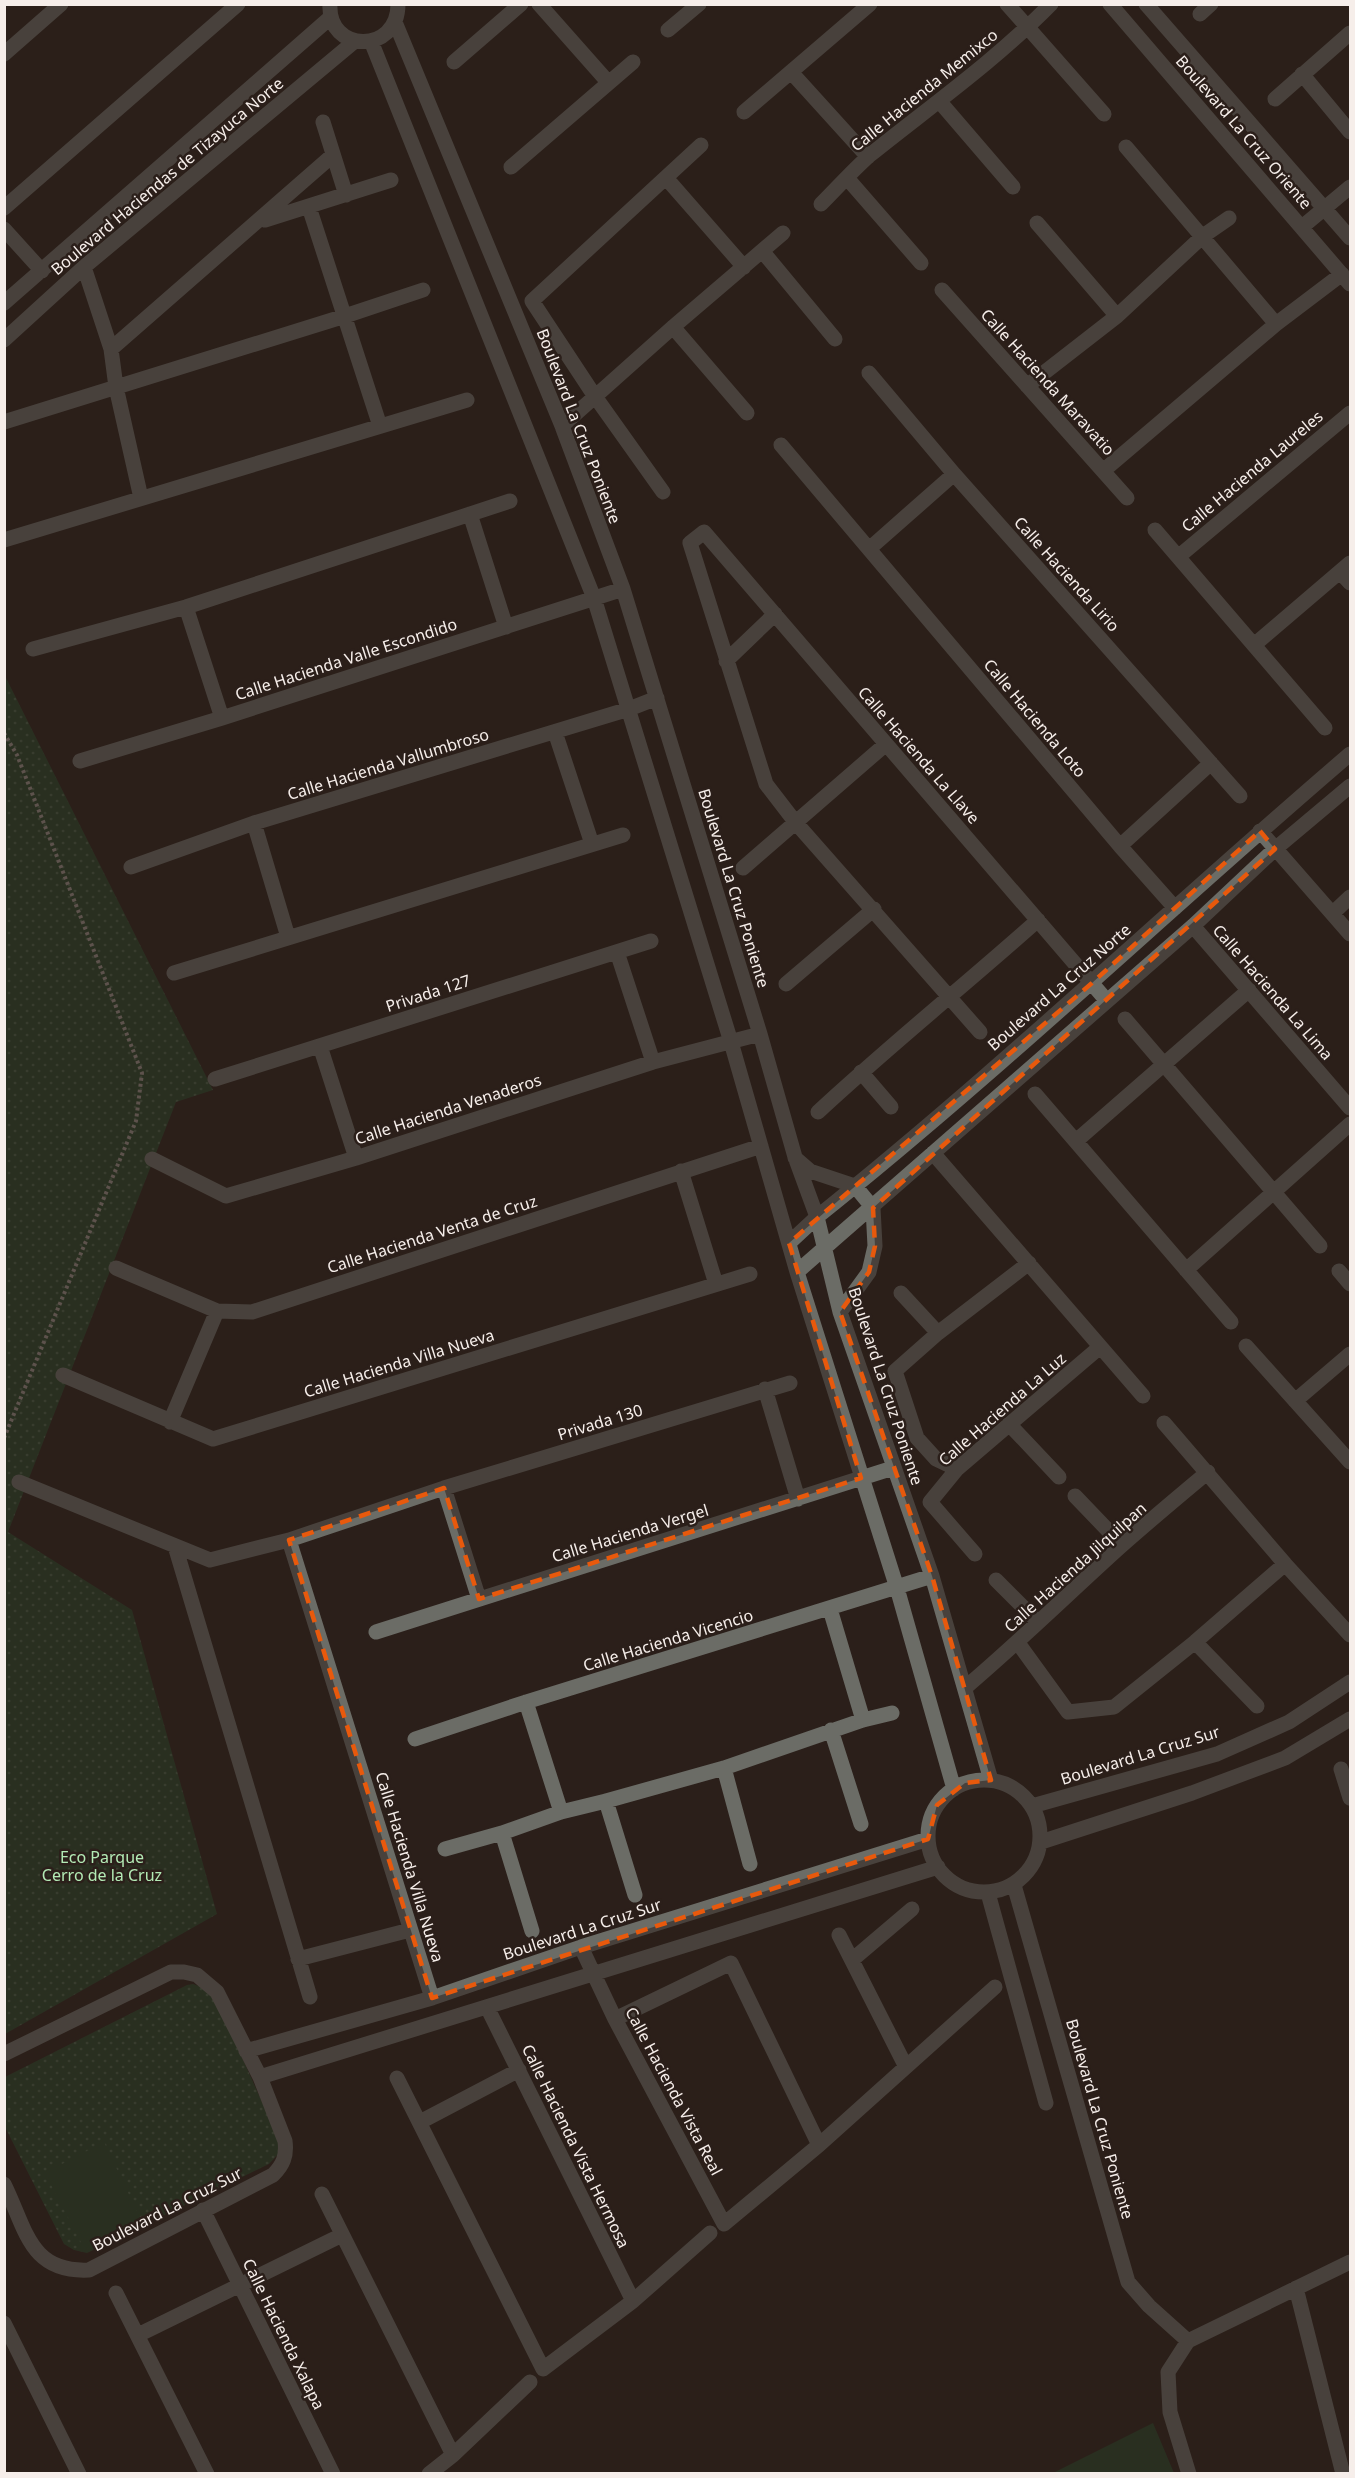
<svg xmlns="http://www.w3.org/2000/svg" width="1355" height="2478" font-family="'Noto Sans',sans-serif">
  <defs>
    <pattern id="park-dots" width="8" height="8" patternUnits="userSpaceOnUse" patternTransform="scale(1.5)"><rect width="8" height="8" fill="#274429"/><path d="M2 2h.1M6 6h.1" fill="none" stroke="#475f48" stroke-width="1.8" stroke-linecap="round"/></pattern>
  </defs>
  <rect width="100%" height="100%" fill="#2b1f1a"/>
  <!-- park -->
  <path fill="url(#park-dots)" d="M4,674L213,1090L176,1102L8,1532L132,1610L217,1914L5,2034Z
    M193,1984L212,1991L281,2144V2151L269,2164L87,2253L74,2250L64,2244L5,2127V2077L187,1985Z"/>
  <!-- garden -->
  <path fill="#274429" d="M104,2142L142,2222L85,2250L45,2173Z
    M1153,2423L1174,2473H1053Z"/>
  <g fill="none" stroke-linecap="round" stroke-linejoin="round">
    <!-- path -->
    <path stroke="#99908b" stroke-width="4" stroke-dasharray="3 3" stroke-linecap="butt" d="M4,733L17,755L142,1073L136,1121L4,1438"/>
    <!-- minor -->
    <path stroke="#6b6c66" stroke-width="15" d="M330,4C327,53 398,55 398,4
      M539,4L608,82
      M1007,4L1104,114
      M1110,4L1350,284
      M1146,4L1350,238
      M1200,14L1211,4
      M395,22L562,426L623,589L760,1034L795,1157L817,1217L840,1312L932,1576L991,1780
      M668,30L699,4
      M371,41L594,598L731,1042L797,1272L897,1588L954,1789
      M4,54L61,4
      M454,62L521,4
      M791,72L868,157
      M1302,74L1350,132
      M1275,99L1350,33
      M940,102L1013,187
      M744,112L870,4
      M323,122L346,195
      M1126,147L1276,324
      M511,167L633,62
      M847,178L921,263
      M667,179L744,267
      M821,204C837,188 853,170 870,155C931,106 996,60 1051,4
      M309,207L380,426
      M4,208L238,4
      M265,220L391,180
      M1037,223L1117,316
      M1302,227L1350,187
      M4,229L42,271
      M763,252L835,339
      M84,267L111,349L116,387L141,498
      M942,290L1127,498
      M4,303L331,17
      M673,327L747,413
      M4,340L84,267L355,41
      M111,349L333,155
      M869,373L954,474L1240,796
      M1027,386L1117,316L1203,236L1229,218
      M4,422L345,316L423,290
      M562,426L673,327L783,233
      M781,445L1120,846L1175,908
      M1103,471L1276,324L1342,274
      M663,492L594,395L532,301L701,145
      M470,514L506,627
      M1155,530L1325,728
      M4,540L467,400
      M869,549L954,474
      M1178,557L1350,413
      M1340,572L1350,583
      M186,607L222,718
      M1254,645L1350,563
      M33,649L186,607L510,501
      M726,661L775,614
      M555,732L592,844
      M80,761L222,718L623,589
      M254,823L288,937
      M1260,831L1350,934
      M1120,846L1211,763
      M131,867L254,823L629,709L657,698
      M743,868L886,744
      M1333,913L1350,897
      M1193,926L1350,1108
      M617,952L653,1062
      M174,973L623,835
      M786,984L874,909
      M1125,1019L1320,1246
      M980,1032L796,823L766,784L690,543L704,532L1107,1001
      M320,1046L356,1158
      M861,1072L891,1107
      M215,1079L651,941
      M1035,1094L1231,1322
      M818,1112C889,1046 965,985 1038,920
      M1076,1141L1249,990
      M933,1153L1143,1396
      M795,1158L810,1171L855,1186L873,1208L875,1246L869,1272L840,1312
      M152,1159L226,1196L356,1158L653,1062L760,1034
      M681,1171L716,1284
      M789,1243L817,1217C1001,1070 1171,907 1350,754
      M116,1268L217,1311L252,1312L761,1146
      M1186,1270L1350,1124
      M1339,1271L1350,1284
      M797,1272L1193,926L1275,849L1350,786
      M901,1293L938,1333
      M1246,1346L1350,1462
      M63,1375L213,1439L750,1274
      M765,1389L798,1499
      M1295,1401L1350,1354
      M170,1422L217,1311
      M1164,1423L1285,1564L1350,1635
      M1009,1424L1059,1477
      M957,1469L936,1459L917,1438L895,1371L938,1333L1029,1263
      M19,1482L210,1560L289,1540L444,1488L790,1383
      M444,1488L479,1599
      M1075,1496L1122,1545
      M289,1540L432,1998
      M175,1546L310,1997
      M975,1554L930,1502L957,1469L1100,1347
      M996,1580L1038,1622
      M830,1609L863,1720
      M376,1632L893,1468
      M1195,1642L1257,1706
      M1018,1643L1068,1712L1114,1707L1195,1642L1285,1564
      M966,1687C1019,1642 1068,1594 1120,1547C1148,1522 1178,1497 1208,1472
      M526,1702L561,1812
      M831,1730L861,1824
      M415,1739L526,1702L932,1576
      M724,1768L750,1864
      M1341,1769L1350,1798
      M928 1836a56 56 0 1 1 112 0a56 56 0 1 1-112 0Z
      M606,1801L635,1895
      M1032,1806L1217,1754L1289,1722L1350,1682
      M502,1833L532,1931
      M1041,1842L1192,1793L1285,1758L1350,1719
      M445,1849L502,1833L561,1812L606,1801L724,1768L863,1720L892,1713
      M1014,1885L1128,2282L1149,2306L1188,2341
      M988,1893L1046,2103
      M839,1935L905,2065
      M581,1947L615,2019L724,2224L819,2145L995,1987
      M298,1959L410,1930
      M852,1960L912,1909
      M487,2007L633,2301
      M615,2019L731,1963L819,2145
      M246,2051L432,1998L581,1947L928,1839
      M4,2054L171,1972H184L197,1975L217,1992L260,2077L285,2141C287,2156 283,2165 273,2175L89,2270C29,2273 26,2228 4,2184
      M260,2077L938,1867
      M397,2078L543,2369L633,2301L710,2233
      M420,2122L519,2070
      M322,2194L453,2455
      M203,2210L333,2474
      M1296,2288L1343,2474
      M116,2293L207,2474
      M4,2323L79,2474
      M138,2335L342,2235
      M429,2474L453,2455L530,2382
      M1189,2474L1170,2412L1168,2372L1188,2341L1350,2262"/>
  </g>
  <!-- marked area -->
  <path d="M0 0H1355V2478H0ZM1260,831L1275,849L873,1208L875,1246L869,1272L840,1312L932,1576L991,1780L965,1783L937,1805L928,1839L432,1998L289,1540L444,1488L479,1599L861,1478L789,1243L1092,983Z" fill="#2b1f1a" fill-opacity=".55" fill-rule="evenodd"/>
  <path fill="none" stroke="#e8590c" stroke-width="4.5" stroke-dasharray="12 8" stroke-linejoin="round" d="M1260,831L1275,849L873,1208L875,1246L869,1272L840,1312L932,1576L991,1780L965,1783L937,1805L928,1839L432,1998L289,1540L444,1488L479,1599L861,1478L789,1243L1092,983Z"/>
  <g text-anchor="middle" stroke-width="5" stroke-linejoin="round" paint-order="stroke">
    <!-- street labels -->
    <g font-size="16" fill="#f6eeea" stroke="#2b1f1a">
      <text transform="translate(924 90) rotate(-39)" y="6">Calle Hacienda Memixco</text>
      <text transform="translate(1244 132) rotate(49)" y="6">Boulevard La Cruz Oriente</text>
      <text transform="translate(167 176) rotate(-40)" y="6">Boulevard Haciendas de Tizayuca Norte</text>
      <text transform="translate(1048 382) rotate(48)" y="6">Calle Hacienda Maravatio</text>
      <text transform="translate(579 426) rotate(69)" y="6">Boulevard La Cruz Poniente</text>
      <text transform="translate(1252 471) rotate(-40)" y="6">Calle Hacienda Laureles</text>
      <text transform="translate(1067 574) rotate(48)" y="6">Calle Hacienda Lirio</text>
      <text transform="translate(346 659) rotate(-18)" y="6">Calle Hacienda Valle Escondido</text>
      <text transform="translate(1035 718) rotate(50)" y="6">Calle Hacienda Loto</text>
      <text transform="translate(919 755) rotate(49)" y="6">Calle Hacienda La Llave</text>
      <text transform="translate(388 764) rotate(-17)" y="6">Calle Hacienda Vallumbroso</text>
      <text transform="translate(734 888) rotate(73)" y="6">Boulevard La Cruz Poniente</text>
      <text transform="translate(1059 987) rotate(-41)" y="6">Boulevard La Cruz Norte</text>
      <text transform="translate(1273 992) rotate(49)" y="6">Calle Hacienda La Lima</text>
      <text transform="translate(428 993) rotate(-18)" y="6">Privada 127</text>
      <text transform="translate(448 1109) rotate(-18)" y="6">Calle Hacienda Venaderos</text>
      <text transform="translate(432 1234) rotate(-18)" y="6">Calle Hacienda Venta de Cruz</text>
      <text transform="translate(399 1363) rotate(-17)" y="6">Calle Hacienda Villa Nueva</text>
      <text transform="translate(886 1386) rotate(72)" y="6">Boulevard La Cruz Poniente</text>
      <text transform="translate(1002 1409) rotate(-41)" y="6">Calle Hacienda La Luz</text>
      <text transform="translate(600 1422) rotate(-17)" y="6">Privada 130</text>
      <text transform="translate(630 1533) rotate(-17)" y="6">Calle Hacienda Vergel</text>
      <text transform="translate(1075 1567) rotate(-42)" y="6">Calle Hacienda Jilquilpan</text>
      <text transform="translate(668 1640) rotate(-17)" y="6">Calle Hacienda Vicencio</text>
      <text transform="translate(1140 1755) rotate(-17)" y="6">Boulevard La Cruz Sur</text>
      <text transform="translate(410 1867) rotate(73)" y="6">Calle Hacienda Villa Nueva</text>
      <text transform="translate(582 1929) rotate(-18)" y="6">Boulevard La Cruz Sur</text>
      <text transform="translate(674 2091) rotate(62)" y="6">Calle Hacienda Vista Real</text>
      <text transform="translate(1100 2119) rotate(74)" y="6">Boulevard La Cruz Poniente</text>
      <text transform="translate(576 2146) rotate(64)" y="6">Calle Hacienda Vista Hermosa</text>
      <text transform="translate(167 2209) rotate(-27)" y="6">Boulevard La Cruz Sur</text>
      <text transform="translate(284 2334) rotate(64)" y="6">Calle Hacienda Xalapa</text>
    </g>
    <!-- park labels -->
    <g font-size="16" fill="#b3eab5" stroke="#2b1f1a">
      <text x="102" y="1863">Eco Parque<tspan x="102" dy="18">Cerro de la Cruz</tspan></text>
    </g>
  </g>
  <!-- border -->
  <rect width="1355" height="2478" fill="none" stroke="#f6eeea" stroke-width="12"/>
</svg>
